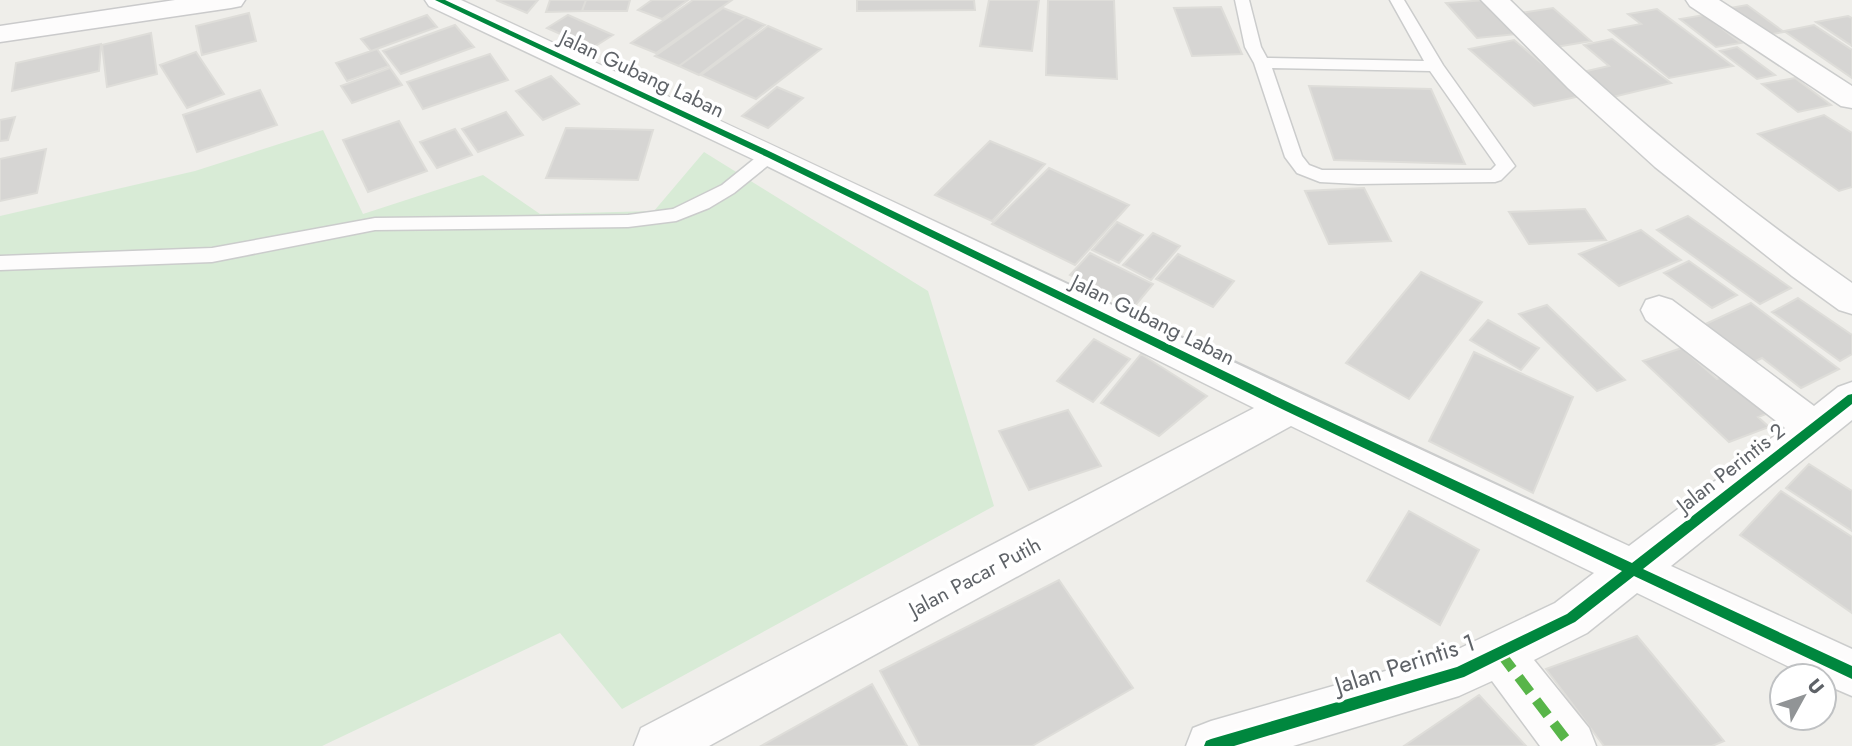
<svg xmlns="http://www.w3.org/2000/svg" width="1852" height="746" font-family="Jost,sans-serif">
  <rect width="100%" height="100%" fill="#efeeea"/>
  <!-- green -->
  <path fill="#d8ebd6" d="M323,130L363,214L483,175L540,214L654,211L704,152L928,291L994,506L622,709L560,633L322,746H0V216L195,171Z"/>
  <!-- building -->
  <path fill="#d6d5d3" stroke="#deddd9" stroke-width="2" d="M496,0H538L527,13Z
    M550,0H586L582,11L546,12Z
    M586,0H630L627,11H582Z
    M652,0H688L662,19L638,10Z
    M693,0H732L656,53L631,43Z
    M857,0H974L975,10L857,11Z
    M989,0H1039L1032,51L980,46Z
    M1048,0H1114L1117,79L1046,75Z
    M1486,0L1517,34L1477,38L1446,3Z
    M1747,5L1784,32L1760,36L1724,9Z
    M1221,7L1242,54L1192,56L1174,8Z
    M723,8L746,17L679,66L655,56Z
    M1553,8L1591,41L1556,47L1520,13Z
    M1657,9L1733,66L1669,78L1609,30L1641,24L1628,14Z
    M249,13L256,41L202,55L196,26Z
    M427,15L437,27L371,51L361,39Z
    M568,15L613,35L592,48L547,28Z
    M1704,15L1741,43L1716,47L1680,19Z
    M1848,16L1852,18V46L1816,22Z
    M746,17L765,25L699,75L679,66Z
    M455,25L474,47L401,74L383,51Z
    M1814,25L1852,50V78L1784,31Z
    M768,26L821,49L756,99L701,75Z
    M151,33L157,74L107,87L102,45Z
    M1612,39L1671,83L1609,98L1578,73L1609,66L1584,45Z
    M1514,40L1581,96L1534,106L1469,49Z
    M101,44L99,71L12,91L16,63Z
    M1737,47L1775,75L1757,79L1720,51Z
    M377,49L389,66L347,81L336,63Z
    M196,52L224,94L187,108L160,65Z
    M490,54L508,80L423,109L407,82Z
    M390,68L402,85L352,103L341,86Z
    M551,76L579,104L543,120L516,91Z
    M1795,78L1831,105L1798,112L1762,84Z
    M1309,86L1431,89L1465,164L1334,160Z
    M777,87L803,98L768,128L742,116Z
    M260,90L277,125L197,152L183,115Z
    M506,112L523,135L478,152L462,129Z
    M1824,115L1852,133V187L1839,191L1758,134Z
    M15,117L8,140L0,141V120Z
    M399,121L427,171L368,192L343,140Z
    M566,128L653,130L638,180L546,178Z
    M455,129L472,155L437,168L420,142Z
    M990,141L1045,164L992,221L935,195Z
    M46,149L37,193L0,201V159Z
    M1049,168L1129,205L1075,265L992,224Z
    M1364,188L1391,241L1329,244L1305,191Z
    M1585,209L1606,240L1529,244L1509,212Z
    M1688,216L1791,288L1760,304L1657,230Z
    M1117,222L1143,235L1119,263L1092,250Z
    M1641,230L1681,260L1619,286L1579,254Z
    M1153,233L1180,246L1151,280L1123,265Z
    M1090,253L1153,284L1134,307L1070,275Z
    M1178,254L1234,281L1213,307L1156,279Z
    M1689,261L1737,295L1712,308L1664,273Z
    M1421,272L1482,302L1409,399L1346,363Z
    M1798,298L1852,335V354L1840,361L1772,312Z
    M1751,303L1839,369L1801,388L1762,358L1747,365L1699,327Z
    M1547,305L1625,380L1597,391L1519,314Z
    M1488,320L1539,348L1521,370L1470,340Z
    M1094,339L1130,359L1093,402L1057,381Z
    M1682,348L1717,379L1727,375L1769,413L1758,417L1769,427L1729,442L1643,361Z
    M1474,352L1573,397L1533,493L1429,441Z
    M1141,354L1207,396L1159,436L1101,403Z
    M1068,410L1101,466L1029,490L999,431Z
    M1809,464L1852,491V531L1786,488Z
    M1781,491L1852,537V613L1740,535Z
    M1409,511L1479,550L1440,625L1367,581Z
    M1059,580L1133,688L1032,746H920L880,671Z
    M1637,636L1724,741L1712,746H1604L1546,669Z
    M872,684L907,746H761Z
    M1479,695L1526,746H1404Z"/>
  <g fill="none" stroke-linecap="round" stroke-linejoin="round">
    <defs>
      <path id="lane" d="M1235,0H1249L1261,47L1267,58L1424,61L1390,0H1404L1443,65L1515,166L1501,180L1495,182L1358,184L1320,182L1297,173L1285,157L1254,63L1245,47ZM1272,68L1430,71L1496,165L1491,170H1322L1309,165L1302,156Z
        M770,149L779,155L776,159L734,193L709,208L676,221L628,227L375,230L212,262L0,270V256L212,248L375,218L628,215L673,209L722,185L764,151Z"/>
      <path id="street" d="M425,0H461C851,180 1239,367 1629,546L1785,428L1646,320L1641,310L1646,300L1659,296L1672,300L1814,406L1838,387L1852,382V420L1671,566L1852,649V696L1824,684V676H1808L1637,593L1587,633L1534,660L1589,728L1596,746H1540L1492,681L1459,696L1293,746H1186L1193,728L1211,721L1452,652L1555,603L1594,573L1291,426L709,746H634L641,728L1254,408L759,162L429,6Z
        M1481,0H1510C1616,105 1730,198 1852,283V314L1839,310L1792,276L1655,167L1568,88Z
        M1686,0H1719L1852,86V108L1841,106L1690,6Z"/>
      <path id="secondary" d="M175,0H245L241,6L231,8L0,42V26Z"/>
    </defs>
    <!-- lane casing -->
    <use href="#lane" stroke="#cbcccc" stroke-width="3"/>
    <!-- street casing -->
    <use href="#street" stroke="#cbcccc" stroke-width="3"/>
    <!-- secondary casing -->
    <use href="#secondary" stroke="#cacacb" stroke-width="3"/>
    <!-- lane -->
    <use href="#lane" fill="#fdfcfc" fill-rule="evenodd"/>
    <!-- street -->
    <use href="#street" fill="#fdfcfc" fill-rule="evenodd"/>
    <!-- secondary -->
    <use href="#secondary" fill="#fdfcfc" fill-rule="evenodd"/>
    <!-- quiet -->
    <path stroke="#58b549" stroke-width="10" stroke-dasharray="19 10" stroke-linecap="butt" d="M1501,654L1571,746"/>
    <defs>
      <path id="cycleway" d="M435,0H445L773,153L1294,405L1632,563L1848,395L1852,394V404L1643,569L1852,666V679L1634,576L1575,622L1464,677L1234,746H1204L1206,741L1211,739L1457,667L1567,614L1622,571L1286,411L767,157Z"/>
    </defs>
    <!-- cycleway casing -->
    <use href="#cycleway" stroke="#fff" stroke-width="5"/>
    <!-- cycleway -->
    <use href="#cycleway" fill="#00873e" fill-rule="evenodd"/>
  </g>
  <g text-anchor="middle" stroke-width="7" stroke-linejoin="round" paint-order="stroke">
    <!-- street labels -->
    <g font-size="21" fill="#5f6368" stroke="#fff">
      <text transform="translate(642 74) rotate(25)" y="7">Jalan Gubang Laban</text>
      <text transform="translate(1153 320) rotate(26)" y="7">Jalan Gubang Laban</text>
      <text transform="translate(1731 468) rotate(-38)" y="7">Jalan Perintis 2</text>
      <text transform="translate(975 577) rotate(-28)" y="7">Jalan Pacar Putih</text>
    </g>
    <!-- near-street labels -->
    <g font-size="24" fill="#5f6368" stroke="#fff">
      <text transform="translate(1405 664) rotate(-18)" y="8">Jalan Perintis 1</text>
    </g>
  </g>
  <!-- north arrow -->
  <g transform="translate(1803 697) rotate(50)"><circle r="33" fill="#ffffff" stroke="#bfc1c3" stroke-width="2"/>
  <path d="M0-5L12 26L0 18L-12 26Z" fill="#919496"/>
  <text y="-10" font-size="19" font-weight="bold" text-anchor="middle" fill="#5f6368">U</text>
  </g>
</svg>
